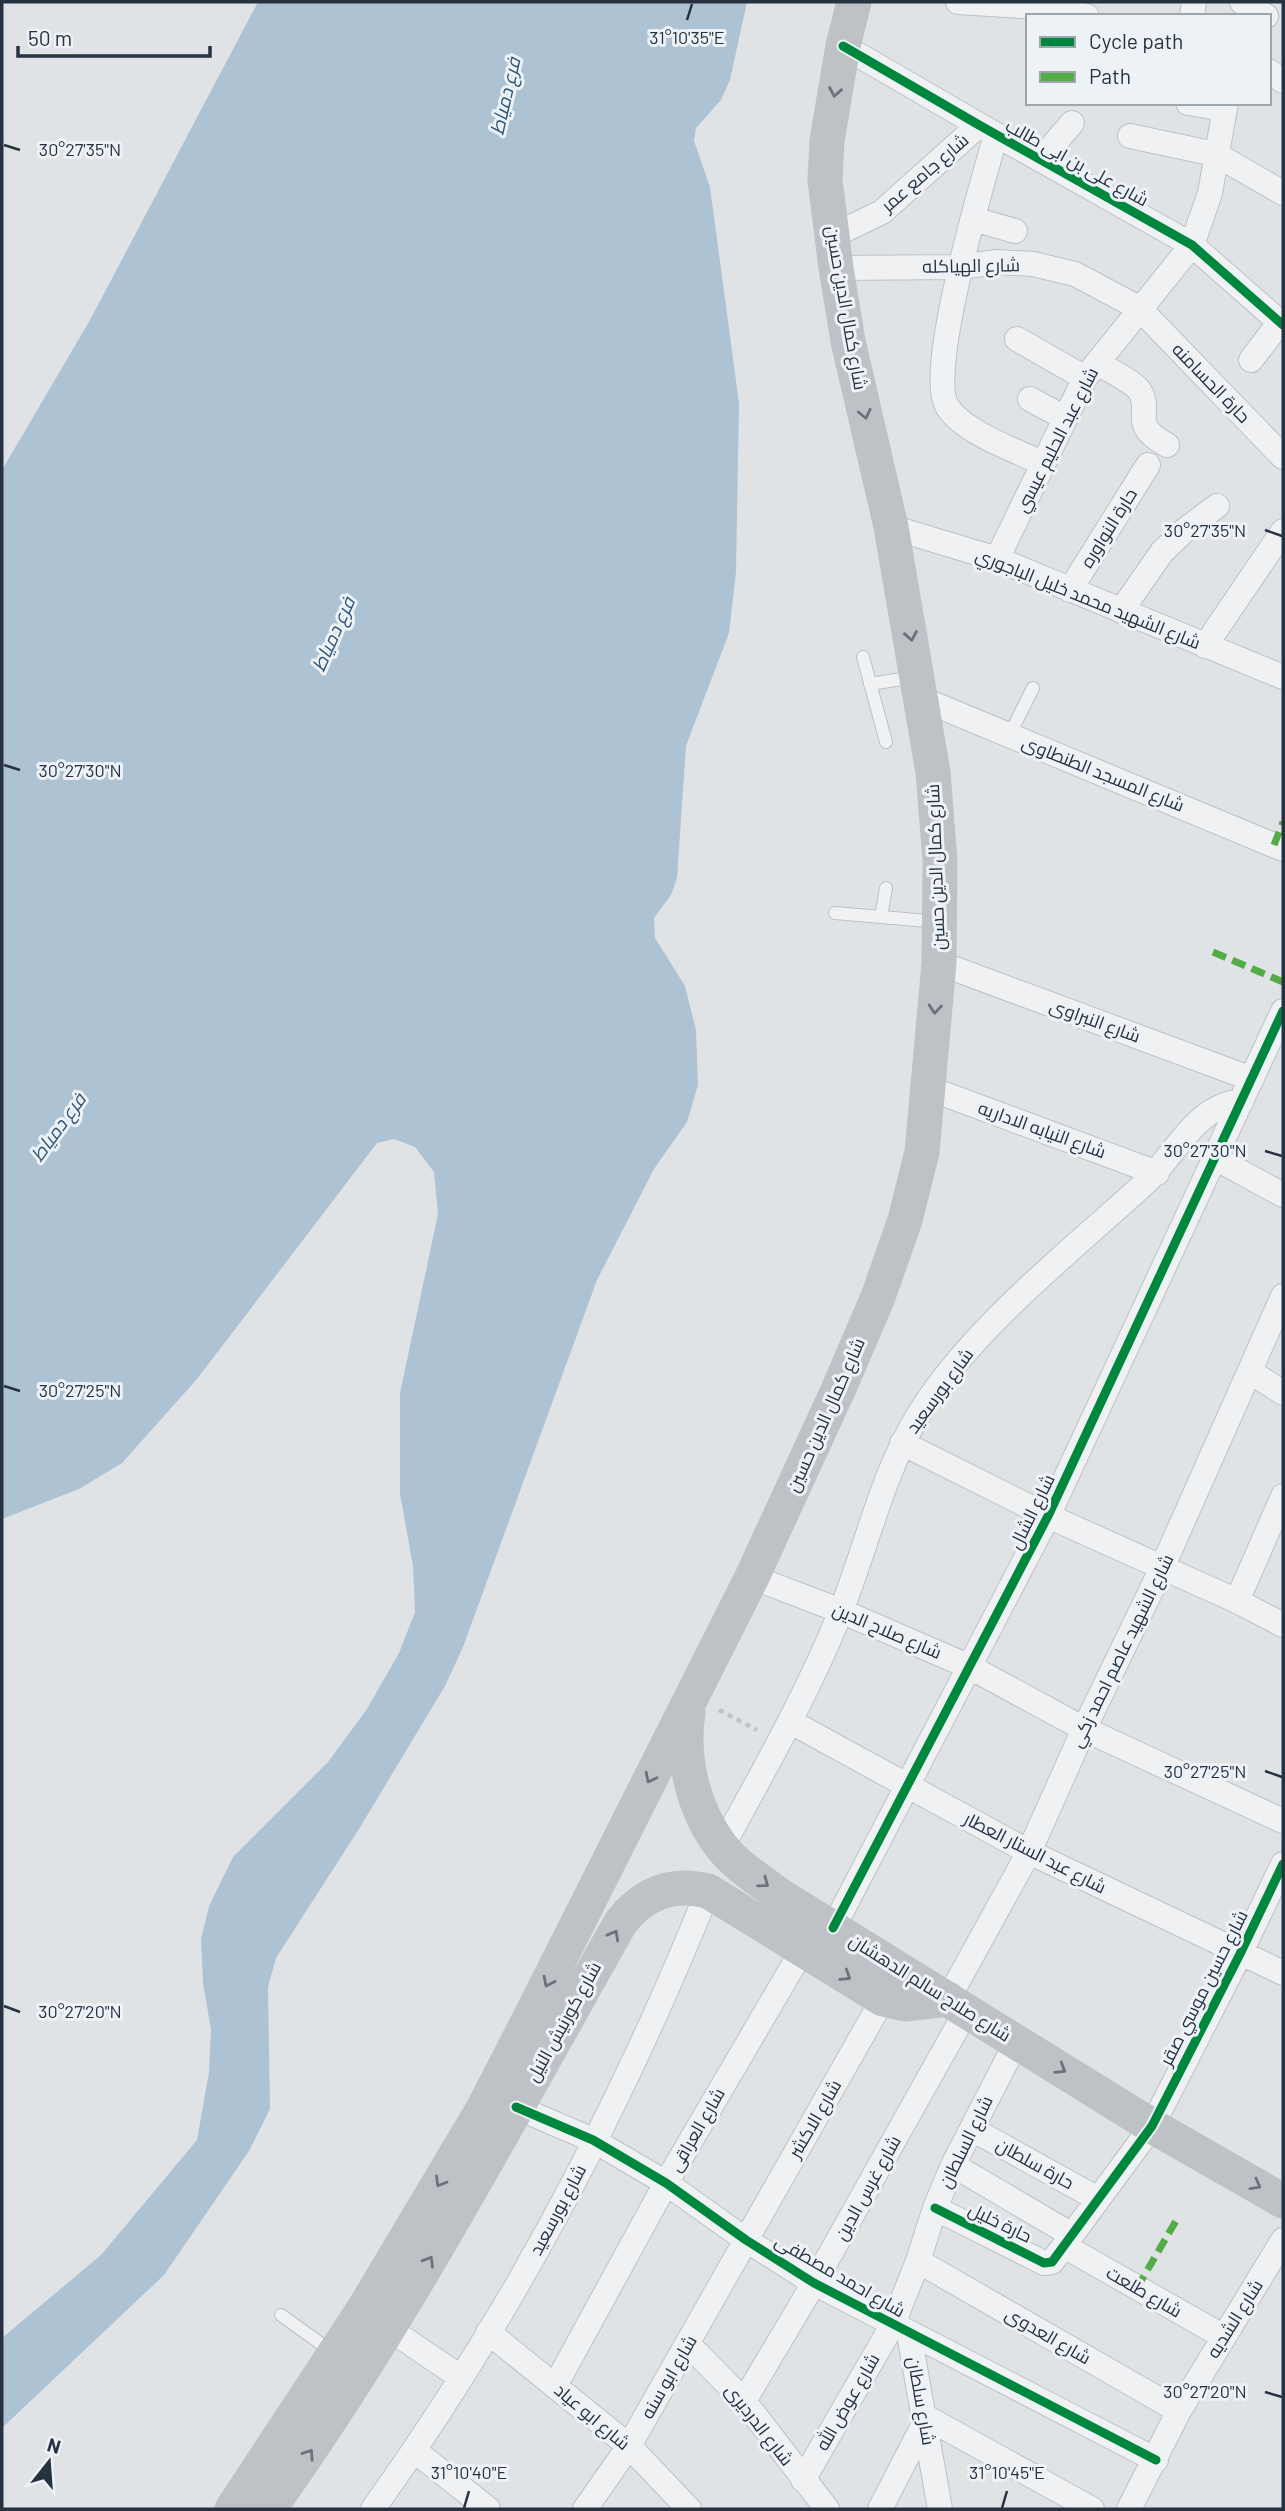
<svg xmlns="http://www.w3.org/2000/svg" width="1285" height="2511" font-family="Barlow,Cairo,sans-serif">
  <rect width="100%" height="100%" fill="#e0e3e6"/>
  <!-- water -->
  <path fill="#adc2d3" d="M258,2H747L730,80L721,100L696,128L694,141L710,187L739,403L736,572L729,633L686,746L677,878L671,895L654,918L655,938L685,986L696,1030L698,1085L687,1122L654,1169L597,1280L463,1647L445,1686L359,1829L276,1958L268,1987L270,2109L249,2151L164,2275L2,2428V2338L101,2255L197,2140L209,2072L211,2030L203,1983L201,1939L209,1906L233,1857L328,1762L367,1709L399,1653L415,1612L413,1566L400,1494V1393L438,1214L434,1172L415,1147L394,1139L377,1143L197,1379L122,1463L79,1489L2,1519V470L90,320Z"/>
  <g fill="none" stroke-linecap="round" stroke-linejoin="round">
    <defs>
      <path id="service" d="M863,657L886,742
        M870,684L915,677
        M1009,736L1033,688
        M835,913L939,922
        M881,917L886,888
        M281,2315L331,2351"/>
      <path id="minor" d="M958,2L1036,7L1087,16
        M1242,2L1266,16
        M1192,16L1194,2
        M843,46L979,125L1192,245L1283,325
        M1269,71L1283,81
        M1188,103L1224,109
        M996,135C983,180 926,372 947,406C962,432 1015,450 1042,463
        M1130,136L1215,154L1283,193
        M1040,160L1072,123
        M973,219L1015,231
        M832,236L882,212L979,125
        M836,268L960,267L997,262L1033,264L1075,274L1139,308L1283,457
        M1017,339L1085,378
        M1251,360L1280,322
        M1097,363C1107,369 1132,381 1139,390C1154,413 1127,423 1167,445
        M1030,399L1065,418
        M891,527L997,559L1283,677
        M997,559L1085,378L1192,245L1210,193L1226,103
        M1070,590L1148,465
        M1121,611L1162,552L1185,530L1217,506
        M1205,646L1283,531
        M922,699L1283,849
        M939,963L1252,1079
        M928,1088L1157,1173
        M1213,1157L1283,1195
        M1251,1372L1283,1393
        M902,1443L1048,1516L1237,1601L1283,1625
        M752,1577L841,1611L970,1667L1084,1729L1283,1821
        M1237,1601L1283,1496
        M791,1722L1029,1852L1283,1973
        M722,1847C764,1770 808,1693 841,1611C867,1546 882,1474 919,1414C972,1328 1070,1252 1144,1184C1177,1154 1194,1106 1242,1101
        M833,1928L1048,1516L1283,1011
        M948,1999L1029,1852L1084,1729L1162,1568L1283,1296
        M516,2107L593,2140L666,2183L746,2240L814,2283L1156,2460
        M972,2129L1098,2199
        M953,2165L1072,2235
        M935,2208L1044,2263L1052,2262L1152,2126L1240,1954L1283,1864
        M1064,2246L1224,2337
        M918,2261L1179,2411
        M388,2328L460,2377
        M488,2332L629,2446L689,2509
        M909,2334L940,2509
        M688,2344L744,2401L827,2509
        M555,2386L666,2183L803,1949
        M744,2401L814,2283L967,2010
        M924,2416L1092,2509
        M415,2451L488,2509
        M803,2480L893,2324L918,2261L935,2208L953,2165L1017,2041
        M373,2509C510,2318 620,2109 708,1891
        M585,2509L629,2446L883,1999
        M880,2509L924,2424
        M1129,2509L1179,2411L1283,2240"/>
    </defs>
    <!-- service casing -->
    <use href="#service" stroke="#bec1c4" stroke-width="14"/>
    <!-- minor casing -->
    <use href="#minor" stroke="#bec1c4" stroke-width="26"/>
    <!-- path -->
    <path stroke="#bfc2c6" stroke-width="4.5" stroke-dasharray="5 5" stroke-linecap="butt" d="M719,1710L757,1730"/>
    <!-- service -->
    <use href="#service" stroke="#f0f1f2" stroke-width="12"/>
    <!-- minor -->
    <use href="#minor" stroke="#f0f1f2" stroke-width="24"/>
    <!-- secondary -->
    <path stroke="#bec2c6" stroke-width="35" d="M688,1713C681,1758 693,1809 721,1846C736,1866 760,1880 779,1895L1152,2126L1283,2201
      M232,2509L365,2307L483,2109L540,1998L752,1577L839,1388L878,1297L905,1220L922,1152L939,963L940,861L933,772L891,527L848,341L836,268L825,180L827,141L833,105L843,46L854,2
      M269,2509C402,2323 509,2120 621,1922C644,1893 672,1882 708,1891L883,1999L905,2004L948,1999"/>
    <!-- quiet -->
    <path stroke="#53ac46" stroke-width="7" stroke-dasharray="14 7" stroke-linecap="butt" d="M1274,845L1283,822
      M1213,952L1283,982
      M1137,2288L1177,2219"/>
    <defs>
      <path id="cycleway" d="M843,46L979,125L1192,245L1283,325
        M833,1928L1048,1516L1283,1011
        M516,2107L593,2140L666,2183L746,2240L814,2283L1156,2460
        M935,2208L1044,2263L1052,2262L1152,2126L1240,1954L1283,1864"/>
    </defs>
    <!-- cycleway casing -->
    <use href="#cycleway" stroke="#edf2f6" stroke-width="13"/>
    <!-- cycleway -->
    <use href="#cycleway" stroke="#00873e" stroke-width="9"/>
  </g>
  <!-- one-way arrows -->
  <defs><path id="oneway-chevron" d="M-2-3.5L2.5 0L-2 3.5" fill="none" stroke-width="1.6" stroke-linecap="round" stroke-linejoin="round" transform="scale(1.75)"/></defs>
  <g stroke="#6a737c">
    <use href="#oneway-chevron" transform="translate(835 92) rotate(100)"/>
    <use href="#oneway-chevron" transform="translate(865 414) rotate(77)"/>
    <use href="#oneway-chevron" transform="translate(911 636) rotate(80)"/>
    <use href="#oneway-chevron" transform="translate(935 1009) rotate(95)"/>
    <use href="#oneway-chevron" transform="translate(650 1778) rotate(117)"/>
    <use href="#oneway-chevron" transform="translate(764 1883) rotate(37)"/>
    <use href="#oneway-chevron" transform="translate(614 1935) rotate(-61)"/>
    <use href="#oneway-chevron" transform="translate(846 1976) rotate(32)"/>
    <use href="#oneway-chevron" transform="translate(548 1982) rotate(116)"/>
    <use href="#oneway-chevron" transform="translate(1061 2069) rotate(32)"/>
    <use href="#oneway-chevron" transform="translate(440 2182) rotate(121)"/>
    <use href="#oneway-chevron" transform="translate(1256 2185) rotate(29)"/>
    <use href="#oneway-chevron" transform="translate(429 2261) rotate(-59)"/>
    <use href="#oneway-chevron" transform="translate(309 2454) rotate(-56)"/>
  </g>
  <!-- ticks -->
  <path fill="none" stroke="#263240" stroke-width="2.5" d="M687,20L692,4M4,145L20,150M1265,530L1282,536M4,765L20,770M1265,1151L1282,1156M4,1386L20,1391M1265,1771L1282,1777M4,2006L20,2012M1265,2392L1282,2397M464,2508L469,2491M1002,2508L1007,2491"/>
  <g text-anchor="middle" stroke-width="6" stroke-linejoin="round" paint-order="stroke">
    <!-- street labels -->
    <g font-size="18" fill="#263240" stroke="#edf2f6">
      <text transform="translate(1077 163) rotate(29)" y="6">شارع على بن ابى طالب</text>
      <text transform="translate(925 173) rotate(-41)" y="6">شارع جامع عمر</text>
      <text transform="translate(971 266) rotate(-1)" y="6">شارع الهياكله</text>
      <text transform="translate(846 308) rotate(80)" y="6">شارع كمال الدين حسين</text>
      <text transform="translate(1211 383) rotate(46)" y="6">حارة الحسامنه</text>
      <text transform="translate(1057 440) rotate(-63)" y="6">شارع عبد الحليم عيسي</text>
      <text transform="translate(1109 528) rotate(-58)" y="6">حارة النواوره</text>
      <text transform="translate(1088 599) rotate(22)" y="6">شارع الشهيد محمد خليل الباجوري</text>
      <text transform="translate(1103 774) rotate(22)" y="6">شارع المسجد الطنطاوى</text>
      <text transform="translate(936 867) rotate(-92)" y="6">شارع كمال الدين حسين</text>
      <text transform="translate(1095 1021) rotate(20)" y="6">شارع النبراوى</text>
      <text transform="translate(1042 1130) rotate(20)" y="6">شارع النيابه الاداريه</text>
      <text transform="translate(940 1391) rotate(-54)" y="6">شارع بورسعيد</text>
      <text transform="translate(826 1415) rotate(-66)" y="6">شارع كمال الدين حسين</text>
      <text transform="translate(1032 1512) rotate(-64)" y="6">شارع الشال</text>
      <text transform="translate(887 1631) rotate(23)" y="6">شارع صلاح الدين</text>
      <text transform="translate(1122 1651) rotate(-64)" y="6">شارع الشهيد عاصم احمد زكي</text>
      <text transform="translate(1035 1853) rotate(27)" y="6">شارع عبد الستار العطار</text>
      <text transform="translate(930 1988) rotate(32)" y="6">شارع صلاح سالم الدهشان</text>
      <text transform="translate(1204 1988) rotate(-63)" y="6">شارع حسين موسي صقر</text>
      <text transform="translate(564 2022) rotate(-61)" y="6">شارع كورنيش النيل</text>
      <text transform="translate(815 2119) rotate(-60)" y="6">شارع الاكشر</text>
      <text transform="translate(697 2130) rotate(-60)" y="6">شارع العراقى</text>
      <text transform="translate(966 2142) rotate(-64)" y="6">شارع السلطان</text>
      <text transform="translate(1035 2164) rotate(29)" y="6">حارة سلطان</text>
      <text transform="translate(868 2188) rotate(-61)" y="6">شارع غرس الدين</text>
      <text transform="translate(558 2210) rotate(-62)" y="6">شارع بورسعيد</text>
      <text transform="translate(1000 2223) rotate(26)" y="6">حارة خليل</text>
      <text transform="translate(840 2276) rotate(30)" y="6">شارع احمد مصطفى</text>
      <text transform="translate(1144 2292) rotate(30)" y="6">شارع طلعت</text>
      <text transform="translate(1235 2319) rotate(-58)" y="6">شارع الشديه</text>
      <text transform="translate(1048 2336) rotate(30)" y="6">شارع العدوى</text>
      <text transform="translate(669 2377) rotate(-60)" y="6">شارع ابو سنه</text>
      <text transform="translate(921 2401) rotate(80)" y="6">شارع سلطان</text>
      <text transform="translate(848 2402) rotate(-60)" y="6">شارع عوض الله</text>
      <text transform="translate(592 2417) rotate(40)" y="6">شارع ابو عياد</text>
      <text transform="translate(759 2425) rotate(52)" y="6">شارع الدرديرى</text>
    </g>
    <!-- water labels -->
    <g font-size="19" font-style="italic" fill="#2e5476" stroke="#edf2f6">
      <text transform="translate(505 96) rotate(-77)" y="7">فرع دمياط</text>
      <text transform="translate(333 634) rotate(-66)" y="7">فرع دمياط</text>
      <text transform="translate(58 1127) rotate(-54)" y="7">فرع دمياط</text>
    </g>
  </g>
  <g font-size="18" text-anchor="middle" fill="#263240" stroke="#edf2f6" stroke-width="6" stroke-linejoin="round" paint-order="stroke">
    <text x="687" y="44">31°10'35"E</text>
    <text x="80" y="156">30°27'35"N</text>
    <text x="1205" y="537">30°27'35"N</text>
    <text x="80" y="777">30°27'30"N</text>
    <text x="1205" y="1157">30°27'30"N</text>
    <text x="80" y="1397">30°27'25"N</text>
    <text x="1205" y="1778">30°27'25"N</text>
    <text x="80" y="2018">30°27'20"N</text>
    <text x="1205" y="2398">30°27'20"N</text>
    <text x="469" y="2479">31°10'40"E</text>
    <text x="1007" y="2479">31°10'45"E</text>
  </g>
  <!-- border -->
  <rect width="1285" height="2511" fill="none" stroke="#263240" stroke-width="7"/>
  <!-- legend -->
  <rect x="1026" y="14" width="245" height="91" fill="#edf2f6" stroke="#9da5ad" stroke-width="2"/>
  <rect x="1040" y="37" width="35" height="10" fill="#00873e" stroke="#9da5ad" stroke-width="2"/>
  <text x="1089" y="49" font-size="21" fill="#263240">Cycle path</text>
  <rect x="1040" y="72" width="35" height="10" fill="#53ac46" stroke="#9da5ad" stroke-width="2"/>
  <text x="1089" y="84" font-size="21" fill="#263240">Path</text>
  <!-- north arrow -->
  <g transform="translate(49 2462) rotate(17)" stroke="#edf2f6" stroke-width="5" paint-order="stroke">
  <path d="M0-5L12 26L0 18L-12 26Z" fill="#263240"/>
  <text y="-10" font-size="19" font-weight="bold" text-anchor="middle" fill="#263240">N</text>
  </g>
  <!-- scale -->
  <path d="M18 46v10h192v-10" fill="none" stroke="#263240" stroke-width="3.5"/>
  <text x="28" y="46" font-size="21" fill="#263240" stroke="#edf2f6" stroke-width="5" paint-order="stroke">50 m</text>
</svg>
